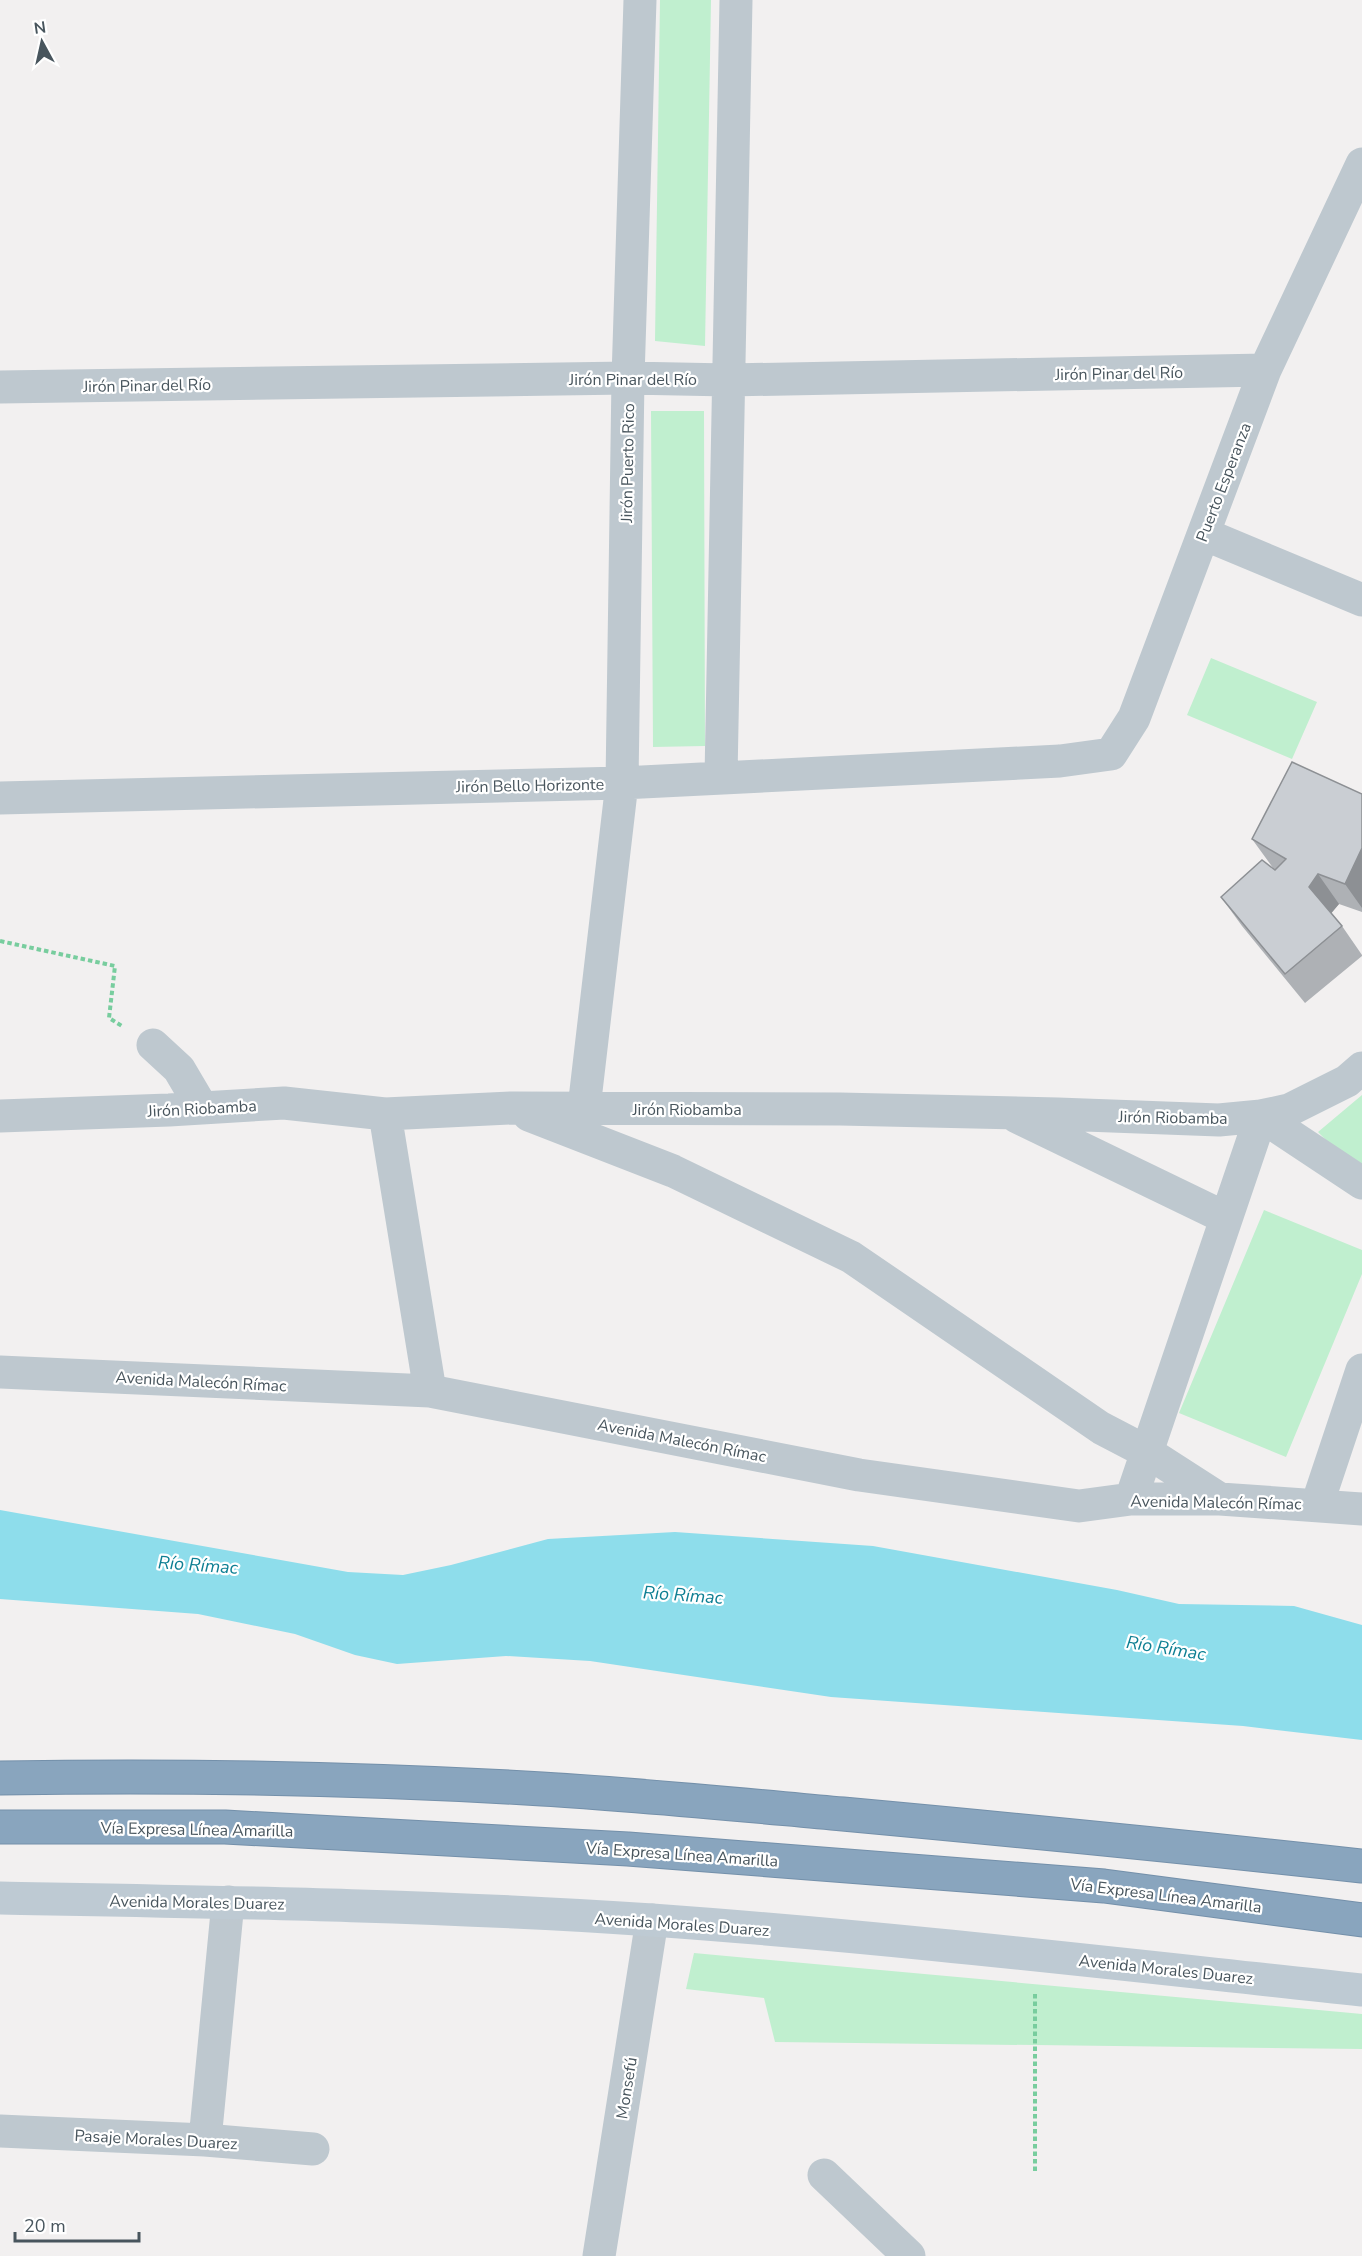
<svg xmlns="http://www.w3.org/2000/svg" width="1362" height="2256" font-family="'Nunito Sans',sans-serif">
  <rect width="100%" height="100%" fill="#f2f0f0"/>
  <!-- green -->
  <path fill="#c0efcf" d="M660,0H711L705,346L655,341Z
    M651,411H704L705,746L653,747Z
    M1211,658L1317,702L1292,759L1187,715Z
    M1362,1095V1167L1328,1142L1318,1132Z
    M1264,1210L1362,1250V1274L1286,1457L1179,1413Z
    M694,1953L1362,2014V2049L775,2042L764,1998L686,1989Z"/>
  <!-- water -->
  <path fill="#8eddeb" d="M0,1510L348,1572L403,1575L451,1565L548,1539L675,1532L873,1546L1117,1590L1179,1604L1294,1606L1362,1625V1740L1243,1726L831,1697L590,1661L506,1656L397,1664L355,1655L295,1634L198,1614L0,1599Z"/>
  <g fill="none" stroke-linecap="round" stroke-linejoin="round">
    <defs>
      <path id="highway" d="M0,1778C180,1775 362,1778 542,1789C643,1795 743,1805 843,1814C1016,1830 1189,1847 1362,1866
        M0,1827H225L628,1849L1104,1886L1362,1920"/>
    </defs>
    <!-- highway casing -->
    <use href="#highway" stroke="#7490aa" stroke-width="35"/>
    <!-- path -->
    <path stroke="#78cd9e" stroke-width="4" stroke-dasharray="4.5 3" stroke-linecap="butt" d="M0,941L115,966L109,1018L122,1026
      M1035,1994V2174"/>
    <!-- street -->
    <path stroke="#bec8cf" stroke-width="33" d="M0,387L628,378L729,380L1265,370
      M1204,534L1362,600
      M721,777L736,0
      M0,798L622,783L1060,761L1111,754L1134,718L1265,370L1362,164
      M153,1045L179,1069L202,1108
      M584,1108L622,783L628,378L640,0
      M385,1114L430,1391
      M529,1115L673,1171L851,1257L1101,1428L1147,1452L1220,1499
      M0,1116L169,1110L284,1103L385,1114L511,1108L840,1109L1058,1114L1219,1120L1261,1116L1289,1110L1347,1081L1362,1068
      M1017,1117L1226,1218
      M0,1372L430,1391L859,1475L1079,1506L1131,1499H1220L1362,1509
      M1131,1499L1261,1116L1362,1183
      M1317,1505L1362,1370
      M0,2131L205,2140L313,2149
      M205,2140L228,1902
      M824,2175L909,2256
      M599,2256L652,1920"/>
    <!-- secondary -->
    <path stroke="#becad3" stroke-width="33" d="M0,1898C217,1902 435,1905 652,1920C889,1937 1126,1965 1362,1990"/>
    <!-- highway -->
    <use href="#highway" stroke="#89a5be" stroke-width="33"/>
  </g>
  <!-- wall -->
  <path fill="#aeb1b5" d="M1362,794V912L1339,904L1331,913L1342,926L1362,955V956L1305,1003L1242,926L1221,897L1273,868L1252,839Z"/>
  <!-- shaded-wall -->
  <path fill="#8d9094" d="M1362,848V908L1345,884Z
    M1318,874L1339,904L1329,916L1309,887Z"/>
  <!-- building -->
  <path fill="#caced3" stroke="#8d9094" stroke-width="1.5" d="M1292,762L1362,794V848L1345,884L1318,874L1309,887L1342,926L1285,974L1221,897L1262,860L1275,870L1286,859L1252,839Z"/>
  <g text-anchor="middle" stroke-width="4.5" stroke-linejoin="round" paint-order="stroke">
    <!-- street labels -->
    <g font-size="16" fill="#48555d" stroke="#fff">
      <text transform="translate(1119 373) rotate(-1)" y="6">Jirón Pinar del Río</text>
      <text x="633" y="385">Jirón Pinar del Río</text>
      <text transform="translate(147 385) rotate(-1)" y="6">Jirón Pinar del Río</text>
      <text transform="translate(627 463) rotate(-89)" y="6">Jirón Puerto Rico</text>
      <text transform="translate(1223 482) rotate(-69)" y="6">Puerto Esperanza</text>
      <text transform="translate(530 785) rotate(-1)" y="6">Jirón Bello Horizonte</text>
      <text transform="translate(202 1108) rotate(-3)" y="6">Jirón Riobamba</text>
      <text x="687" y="1115">Jirón Riobamba</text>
      <text transform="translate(1173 1117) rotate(1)" y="6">Jirón Riobamba</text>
      <text transform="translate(201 1381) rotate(3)" y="6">Avenida Malecón Rímac</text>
      <text transform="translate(682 1440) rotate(11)" y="6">Avenida Malecón Rímac</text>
      <text transform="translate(1216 1502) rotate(1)" y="6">Avenida Malecón Rímac</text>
      <text transform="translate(197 1829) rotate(1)" y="6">Vía Expresa Línea Amarilla</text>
      <text transform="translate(682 1854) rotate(4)" y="6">Vía Expresa Línea Amarilla</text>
      <text transform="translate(1166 1895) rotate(7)" y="6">Vía Expresa Línea Amarilla</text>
      <text transform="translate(197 1902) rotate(1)" y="6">Avenida Morales Duarez</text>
      <text transform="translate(682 1924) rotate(4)" y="6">Avenida Morales Duarez</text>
      <text transform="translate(1166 1969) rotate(6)" y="6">Avenida Morales Duarez</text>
      <text transform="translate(626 2088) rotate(-81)" y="6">Monsefú</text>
      <text transform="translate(156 2139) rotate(3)" y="6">Pasaje Morales Duarez</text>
    </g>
    <!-- water labels -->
    <g font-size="18" font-style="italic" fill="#0e7f93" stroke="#fff">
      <text transform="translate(198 1565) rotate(4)" y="6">Río Rímac</text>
      <text transform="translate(683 1595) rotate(4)" y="6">Río Rímac</text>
      <text transform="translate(1166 1648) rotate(9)" y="6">Río Rímac</text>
    </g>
  </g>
  <!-- north arrow -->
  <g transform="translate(42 42) rotate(352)" stroke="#ffffff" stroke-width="4.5" paint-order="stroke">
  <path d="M0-4.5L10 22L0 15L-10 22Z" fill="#48555d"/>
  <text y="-9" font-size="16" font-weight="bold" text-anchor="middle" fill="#48555d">N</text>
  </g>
  <!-- scale -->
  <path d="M15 2232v9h124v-9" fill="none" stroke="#48555d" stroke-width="3"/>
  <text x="24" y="2232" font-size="18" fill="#48555d" stroke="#ffffff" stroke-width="4.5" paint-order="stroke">20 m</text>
</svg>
